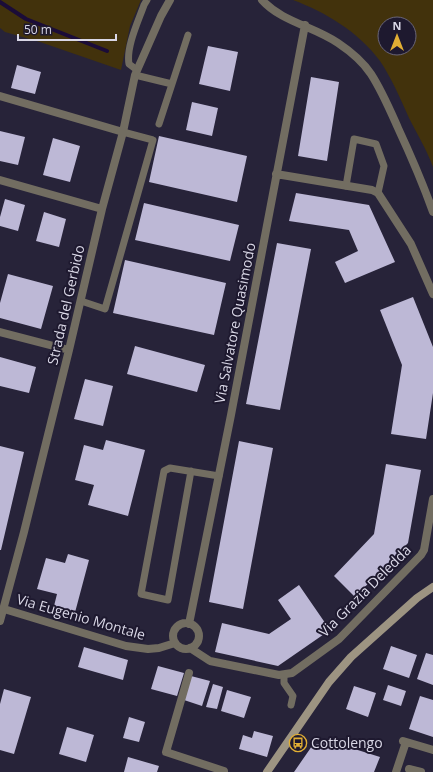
<svg xmlns="http://www.w3.org/2000/svg" width="433" height="772" font-family="'Open Sans',sans-serif">
  <rect width="100%" height="100%" fill="#272339"/>
  <!-- green -->
  <path fill="#42320c" fill-rule="evenodd" d="M0,0H141L130,26L121,70L40,42L5,32L0,28Z
    M293,0H433V167C427,150 417,134 409,118C401,100 391,77 380,61C359,32 325,12 293,0ZM385,24H409V48H385Z"/>
  <g fill="none" stroke-linecap="round" stroke-linejoin="round">
    <!-- stream -->
    <path stroke="#1b0c38" stroke-width="4" d="M0,2L26,19L107,51"/>
  </g>
  <!-- building -->
  <path fill="#bdb8d6" d="M208,46L238,52L230,91L199,84Z
    M17,65L41,72L35,94L11,88Z
    M311,77L339,82L327,161L298,156Z
    M192,102L218,108L212,136L186,130Z
    M0,131L25,137L18,165L0,161Z
    M159,136L247,156L237,202L149,182Z
    M53,138L80,146L70,182L43,175Z
    M296,193L369,205L395,262L345,283L335,262L358,251L349,230L289,221Z
    M5,199L25,205L18,231L0,226V217Z
    M144,203L239,225L230,261L135,240Z
    M44,212L66,219L59,247L36,241Z
    M277,243L311,249L280,410L246,404Z
    M125,260L226,283L214,335L113,313Z
    M8,274L53,286L41,329L0,318V303Z
    M413,297L433,347V393L426,439L391,434L402,365L380,310Z
    M135,346L205,365L197,392L127,374Z
    M0,357L36,367L29,393L0,386Z
    M85,379L113,386L103,426L74,419Z
    M106,440L145,450L128,516L88,505L94,485L75,480L84,445L103,450Z
    M239,441L273,448L243,609L209,602Z
    M0,446L24,452L1,550H0Z
    M386,464L421,470L408,543L355,597L334,576L374,534Z
    M68,554L89,560L73,620L52,614L57,594L37,589L46,558L65,563Z
    M299,585L330,630L278,666L215,652L222,623L269,634L291,619L278,600Z
    M391,646L417,655L409,678L383,669Z
    M84,647L128,660L123,680L78,667Z
    M426,653L433,655V685L417,679Z
    M158,666L184,673L177,696L151,689Z
    M191,676L210,681L202,706L184,700Z
    M213,684L223,687L217,709L206,707Z
    M388,685L406,691L401,706L383,700Z
    M354,686L376,693L368,717L346,709Z
    M4,689L31,697L14,754L0,750V704Z
    M227,690L251,697L244,718L221,711Z
    M420,696L433,700V737L409,729Z
    M129,717L145,722L139,742L123,738Z
    M67,727L94,735L86,762L59,754Z
    M254,731L273,736L267,757L239,749L243,735L252,738Z
    M329,741L380,757L374,772H294L312,746Z
    M128,757L159,766L157,772H124Z"/>
  <g fill="none" stroke-linecap="round" stroke-linejoin="round">
    <!-- lane -->
    <path stroke="#726d61" stroke-width="7" d="M137,70L129,64C126,47 138,22 144,5L147,0
      M135,75L172,84
      M159,124L188,35
      M346,186L354,139L376,144L384,166L378,193
      M81,301L105,309L153,140L123,132
      M191,471L168,600L141,594L164,471L170,468L219,476
      M284,675V683L293,696L291,705"/>
    <!-- street -->
    <path stroke="#726d61" stroke-width="8" d="M262,0C282,22 313,26 338,43C350,51 363,62 371,74C382,91 390,110 398,128C411,156 423,184 433,212
      M0,96L123,132
      M276,174L372,190L378,193L411,244L433,294
      M0,180L102,209
      M0,332L69,350
      M4,609L126,646L148,649L159,648L175,643
      M0,621L24,532L69,350L102,209L123,132L135,75L161,16L170,0
      M173 636a13 13 0 1 1 26 0a13 13 0 1 1-26 0Z
      M189,624L231,415L305,25
      M190,648L210,661L279,675L292,673L339,639L421,555L424,550L433,499
      M189,673L166,752L224,771V772
      M403,741L433,750
      M409,769L421,772
      M396,772L406,742"/>
    <!-- secondary -->
    <path stroke="#9d9482" stroke-width="8" d="M267,772L329,682L351,657L417,598L433,587"/>
  </g>
  <!-- icons -->
  <defs>
    <symbol id="bus-ring" viewBox="-11 -11 22 22"><circle r="9.5" fill="#1e192f" stroke="#e2af34" stroke-width="1.5"/><path d="M-5-6H5V4H4V6H2V4H-2V6H-4V4H-5ZM-3.5-4V0h7V-4ZM-3.5 1.2v1.5H-2V1.2ZM2 1.2v1.5H3.5V1.2Z" fill="#e2af34"/></symbol>
  </defs>
  <g fill-rule="evenodd">
    <use href="#bus-ring" x="288" y="733" width="20" height="20"/>
  </g>
  <g text-anchor="middle" stroke-width="4" stroke-linejoin="round" paint-order="stroke">
    <!-- street labels -->
    <g font-size="14" fill="#d9d7e6" stroke="#1e192f">
      <text transform="translate(66 305) rotate(-77)" y="5">Strada del Gerbido</text>
      <text transform="translate(235 323) rotate(-79)" y="5">Via Salvatore Quasimodo</text>
      <text transform="translate(365 591) rotate(-45)" y="5">Via Grazia Deledda</text>
      <text transform="translate(81 617) rotate(16)" y="5">Via Eugenio Montale</text>
    </g>
    <!-- poi labels -->
    <g font-size="14" fill="#d9d7e6" stroke="#1e192f" text-anchor="start">
      <text x="311" y="748">Cottolengo</text>
    </g>
  </g>
  <!-- north arrow -->
  <g transform="translate(397 36)"><circle r="19" fill="#1e192f" stroke="#696578"/>
  <path d="M0-3L7 15L0 10L-7 15Z" fill="#e2af34"/>
  <text y="-6" font-size="11" font-weight="bold" text-anchor="middle" fill="#d9d7e6">N</text>
  </g>
  <!-- scale -->
  <path d="M18 34v6h98v-6" fill="none" stroke="#d9d7e6" stroke-width="2"/>
  <text x="24" y="34" font-size="12" fill="#d9d7e6" stroke="#1e192f" stroke-width="3" paint-order="stroke">50 m</text>
</svg>
